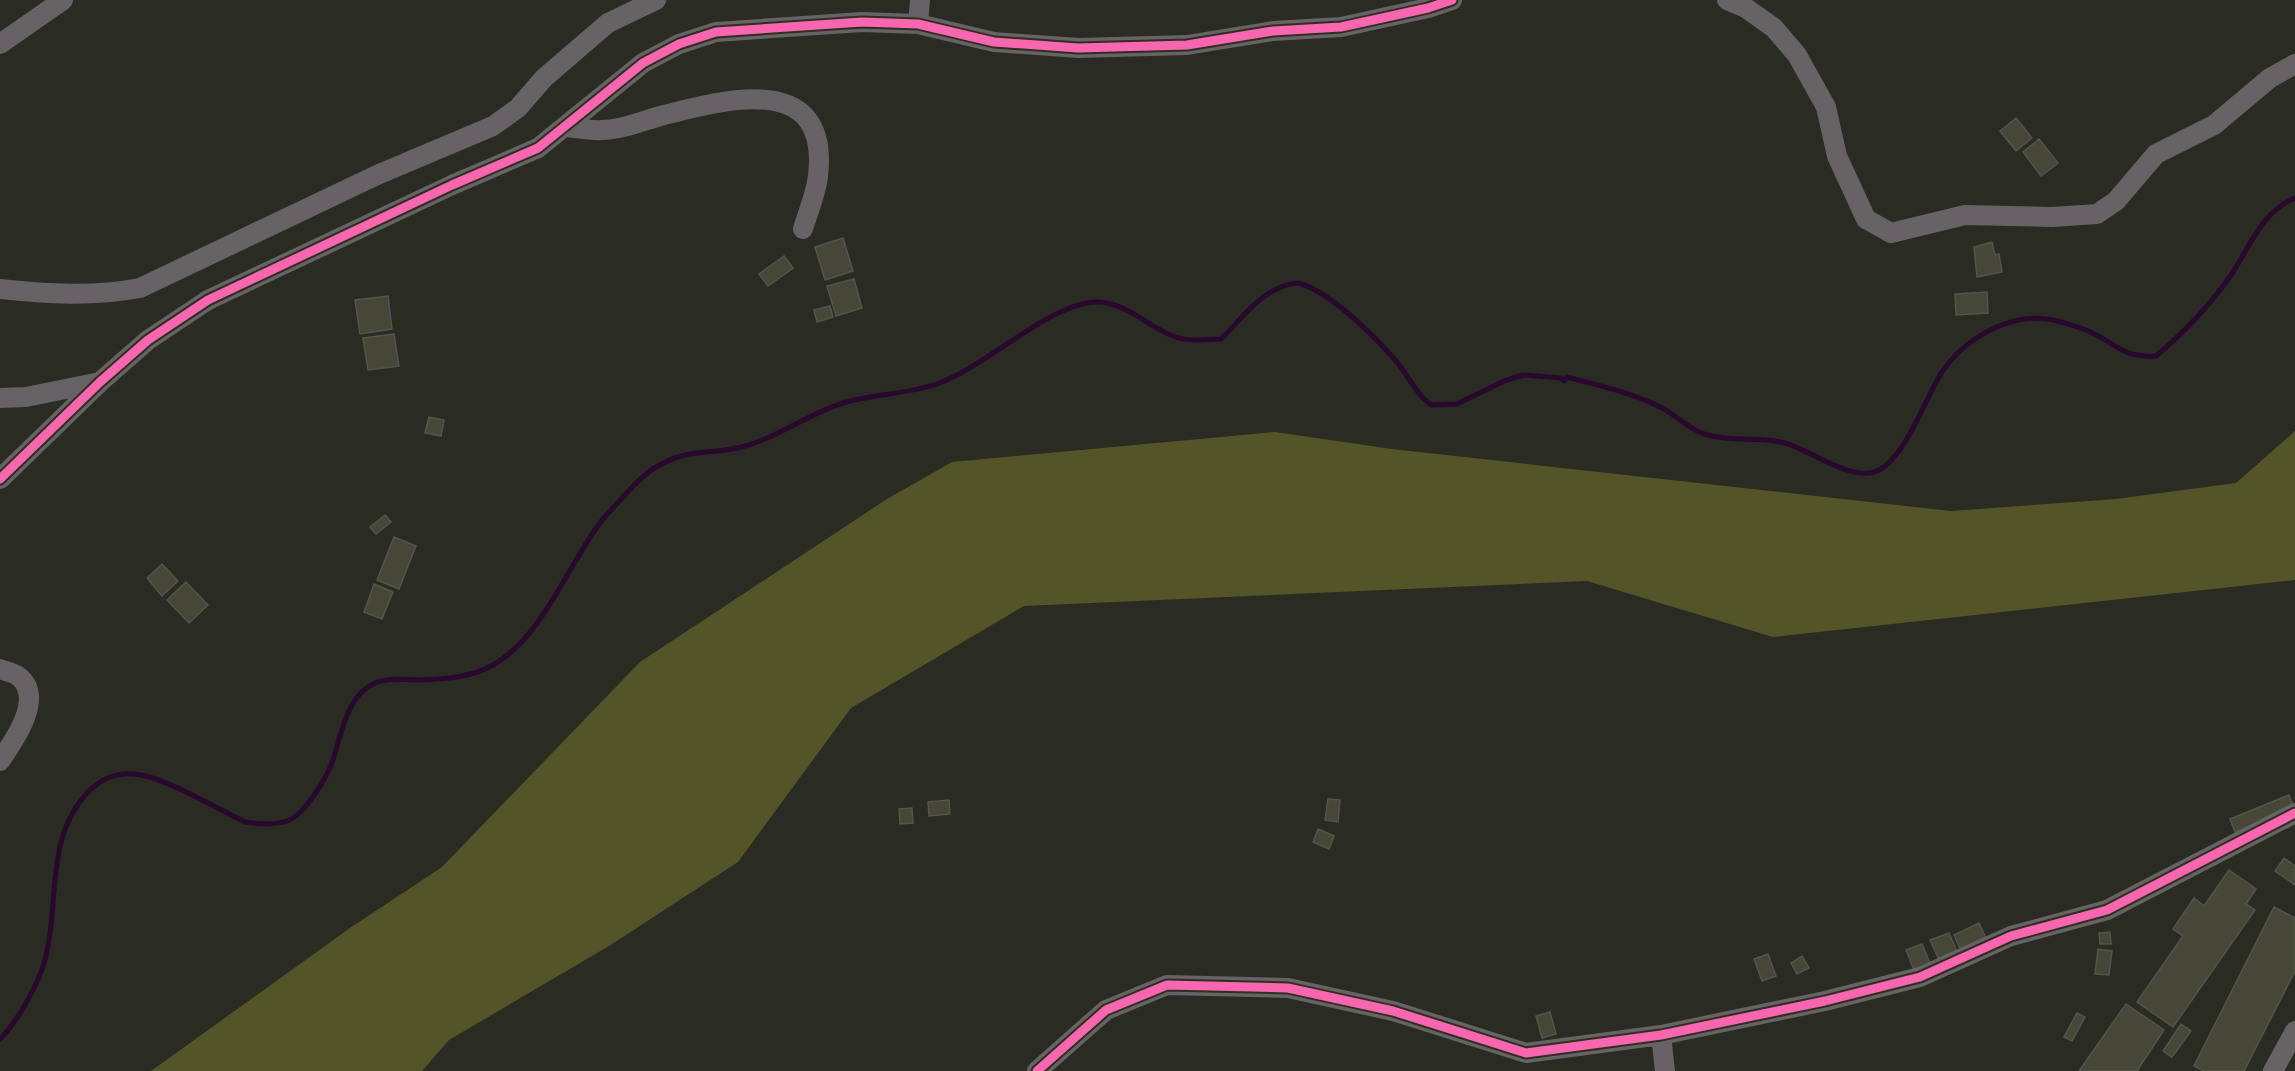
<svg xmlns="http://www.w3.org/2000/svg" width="2295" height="1071" font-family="'DM Sans',sans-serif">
  <rect width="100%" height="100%" fill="#2a2b22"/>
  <!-- green -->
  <path fill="#535428" d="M2295,431V580L1773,637L1587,581L1024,606L851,708L738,862L609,946L449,1040L422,1071H151L350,928L442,867L640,662L887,499L952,462L1275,432L1392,449L1951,511L2116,499L2236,483Z"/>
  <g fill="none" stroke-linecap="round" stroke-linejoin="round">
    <!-- stream -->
    <path stroke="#28082c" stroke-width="5" d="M0,1039C18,1021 40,982 46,956C60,899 44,835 91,789C106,776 121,771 141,775C169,780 218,809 245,822C258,824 275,825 287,821C305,815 327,777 333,760C342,733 346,696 375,683C389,677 402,680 417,680C442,679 471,678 493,665C541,638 566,570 597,527C605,515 616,505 625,495C634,485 644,474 656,467C688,448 705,455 737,448C775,440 807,414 843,403C873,394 908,394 937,384C986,367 1051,302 1097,302C1126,302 1147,326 1173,336C1188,342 1205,340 1221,339C1239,322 1255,298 1279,288C1285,285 1296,282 1301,284C1332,293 1376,338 1397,362C1409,377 1416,394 1431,405L1457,404L1504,381L1523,375L1561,378L1564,381L1567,377C1599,386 1632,392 1662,408C1676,415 1689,429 1704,434C1734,443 1757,436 1785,443C1810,450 1849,480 1874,472C1904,463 1925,398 1942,372C1963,341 2007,313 2046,319C2059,320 2074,326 2086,330C2115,342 2121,358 2156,356C2182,334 2209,306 2229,278C2249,250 2260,212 2295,198"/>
  </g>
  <!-- building -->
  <path fill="#474738" stroke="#53544c" stroke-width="1.5" d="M2016,118L2032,138L2016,151L2000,131Z
    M2039,139L2058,163L2041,176L2023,152Z
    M843,238L853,271L825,280L815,247Z
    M1992,242L1995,255L1999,254L2002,272L1977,277L1974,247Z
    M784,256L793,268L768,286L759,274Z
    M854,279L862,308L836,316L827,286Z
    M1987,292L1988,313L1956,315L1955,294Z
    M388,296L392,329L360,334L355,300Z
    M830,306L833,317L817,322L814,310Z
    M394,334L399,366L368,370L363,338Z
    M429,417L444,420L441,436L425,433Z
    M385,515L391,522L376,534L370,527Z
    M394,537L416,546L399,589L377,580Z
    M162,564L178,581L162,596L147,578Z
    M186,582L208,605L189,623L167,600Z
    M374,584L393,592L382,619L364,612Z
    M2289,795L2294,808L2235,832L2230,819Z
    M1328,799L1340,800L1338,822L1325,820Z
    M949,800L950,814L929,816L928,802Z
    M912,808L913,823L900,824L899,809Z
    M1318,829L1334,836L1329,849L1313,842Z
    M2284,858L2295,866V885L2275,871Z
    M2229,870L2256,889L2246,904L2255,910L2173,1027L2137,1002L2183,936L2173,929L2194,898L2204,906Z
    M2274,907L2295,918V971L2244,1071H2204L2194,1066Z
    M1979,923L1987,940L1961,951L1954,935Z
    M2110,932L2111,944H2100L2099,933Z
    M1949,933L1958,954L1940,962L1930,940Z
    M1922,944L1930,963L1914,970L1906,950Z
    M2098,949L2112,951L2109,975L2095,974Z
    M1768,954L1776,976L1762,981L1754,959Z
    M1802,956L1809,968L1797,974L1791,963Z
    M2126,1004L2164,1030L2137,1071H2079Z
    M1550,1012L1556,1034L1542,1038L1536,1016Z
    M2077,1013L2085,1017L2072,1041L2064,1037Z
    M2181,1024L2191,1031L2172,1057L2163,1051Z"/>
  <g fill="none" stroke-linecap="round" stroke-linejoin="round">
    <!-- street -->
    <path stroke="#666265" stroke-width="20" d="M1727,0L1746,8L1774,28L1797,55L1826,107L1837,156L1866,219L1891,233L1965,215L2052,217L2097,214L2116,201L2156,154L2214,125L2270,78L2295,64
      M918,24L920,0
      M0,44L63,0
      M566,127C578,128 590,131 602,130C622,130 645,120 664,115C727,99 830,71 818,176C816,194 808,212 803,229
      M0,289C49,294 92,297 140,288L377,175L493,126L518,108L544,78L608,23L656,0
      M0,398L26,397L100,382
      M0,479L100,382L148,340L208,300L452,185L538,148L643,63L679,44L716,32L862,22L918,24L994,42L1078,48L1187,45L1273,31L1341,27L1428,8L1452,0
      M0,669C5,671 14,673 18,676C46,697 13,742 0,761
      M1661,1035L1665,1071
      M1037,1071L1106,1010L1167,985L1288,988L1393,1011L1526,1053L1661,1035L1825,1001L1920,977L2011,936L2107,910L2295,813
      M2273,1071L2295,1031"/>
    <defs>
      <path id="cycleway" d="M0,479L100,382L148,340L208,300L452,185L538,148L643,63L679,44L716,32L862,22L918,24L994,42L1078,48L1187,45L1273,31L1341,27L1428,8L1452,0
        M1037,1071L1106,1010L1167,985L1288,988L1393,1011L1526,1053L1661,1035L1825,1001L1920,977L2011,936L2107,910L2295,813"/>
    </defs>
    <!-- cycleway casing -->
    <use href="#cycleway" stroke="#2e2f1e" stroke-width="13"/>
    <!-- cycleway -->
    <use href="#cycleway" stroke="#f766af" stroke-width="9"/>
  </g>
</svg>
